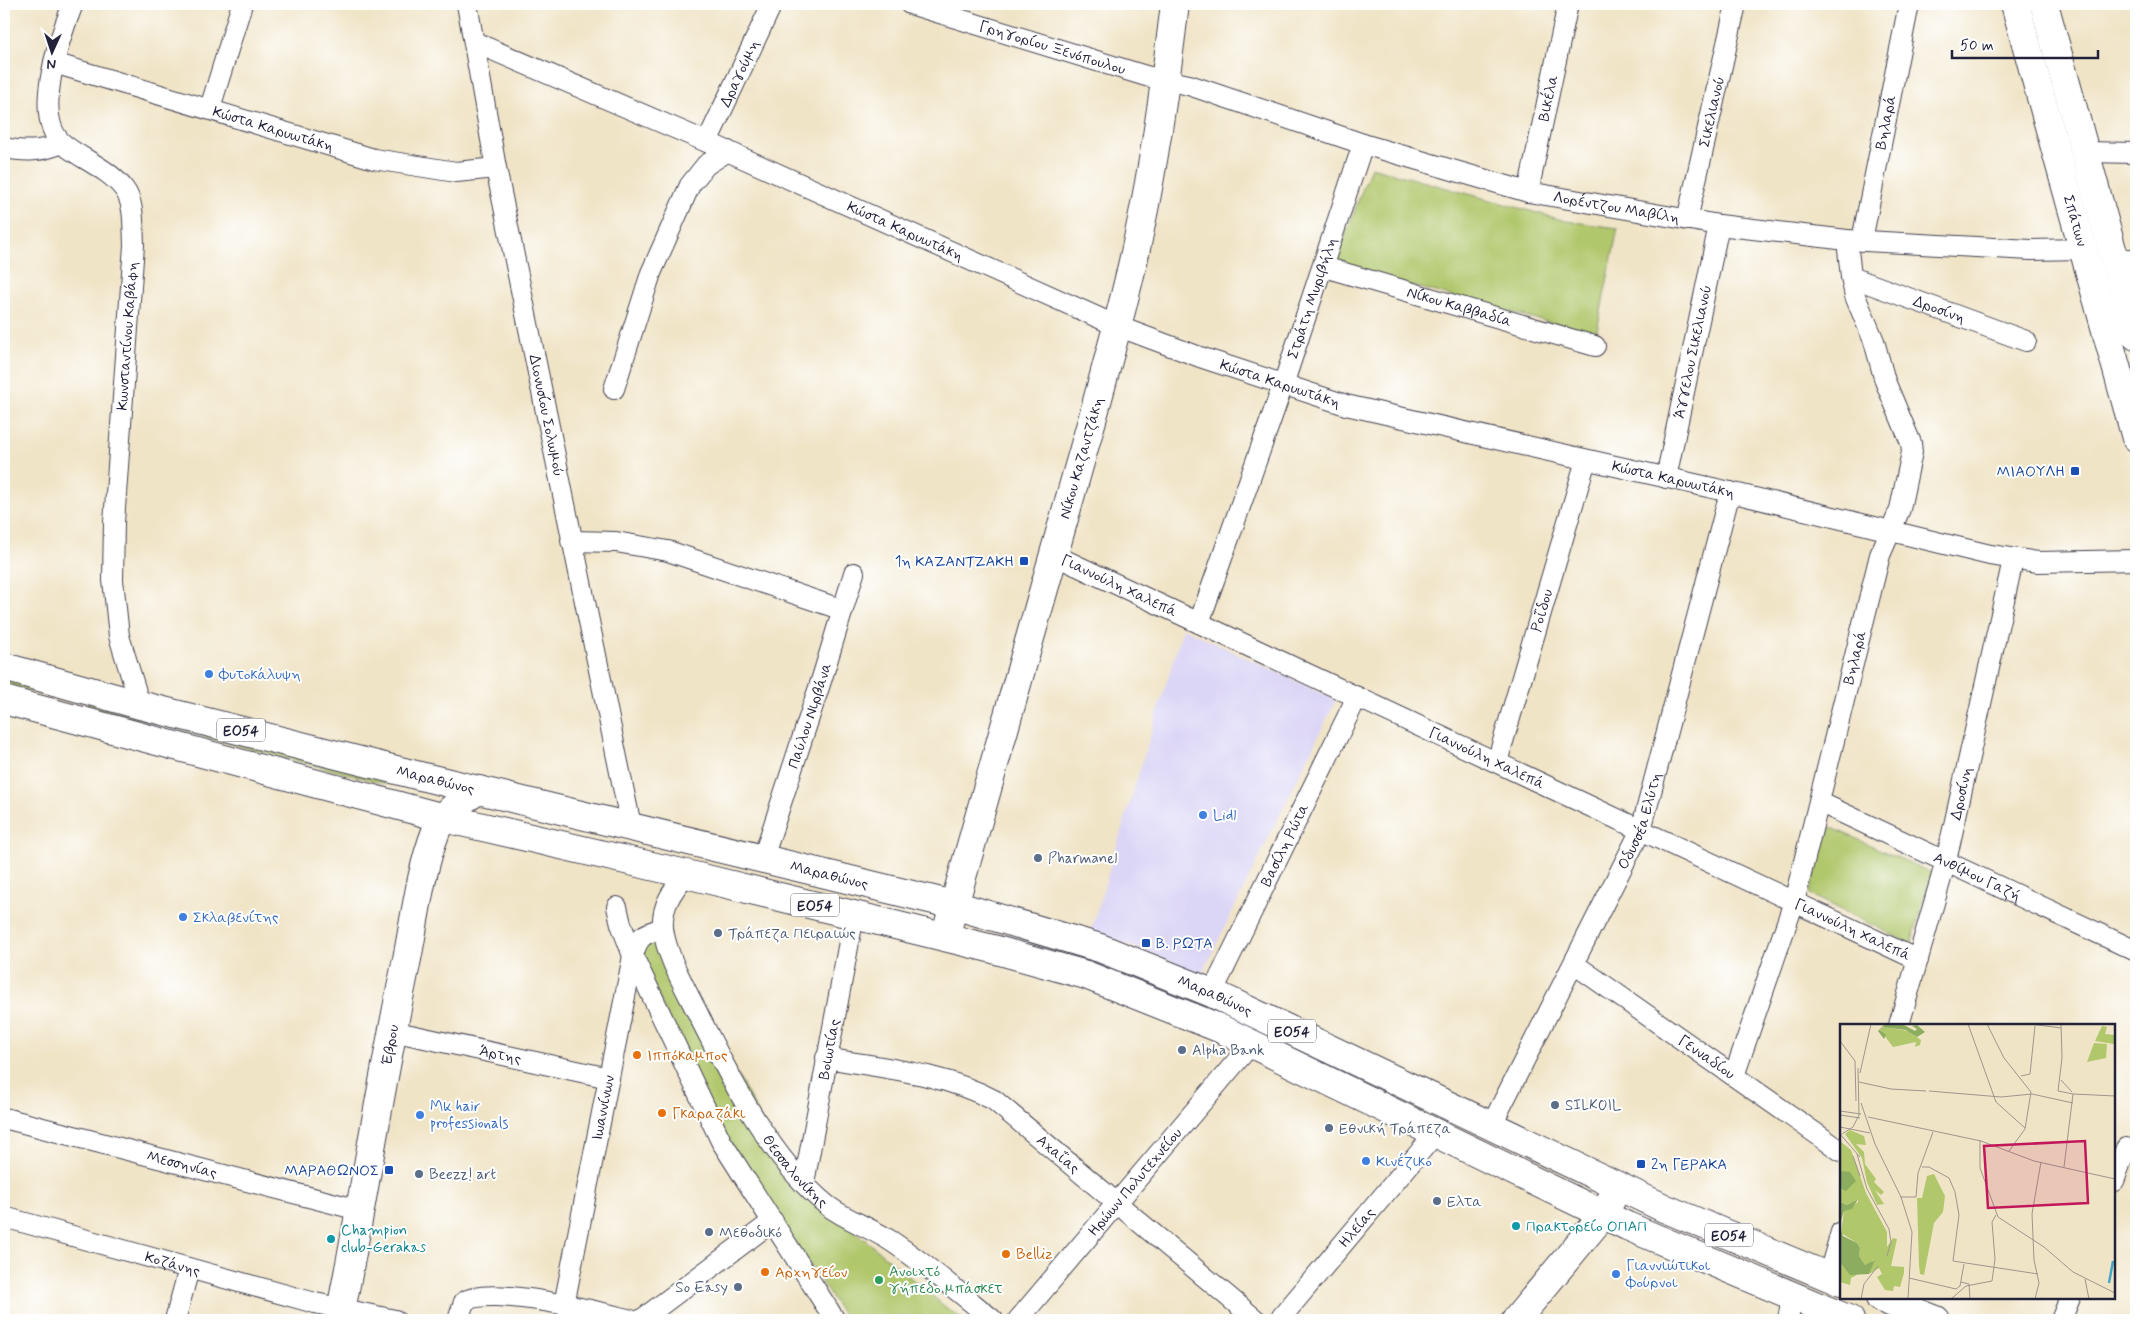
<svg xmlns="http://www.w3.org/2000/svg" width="2140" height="1324" font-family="Mynerve,sans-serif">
  <rect width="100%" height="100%" fill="#fff"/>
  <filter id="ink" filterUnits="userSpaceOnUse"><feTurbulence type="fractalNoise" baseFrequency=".02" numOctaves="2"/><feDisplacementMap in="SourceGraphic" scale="10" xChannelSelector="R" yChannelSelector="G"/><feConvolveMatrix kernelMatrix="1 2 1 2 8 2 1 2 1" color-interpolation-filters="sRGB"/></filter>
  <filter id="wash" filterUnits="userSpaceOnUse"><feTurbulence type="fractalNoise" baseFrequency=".0096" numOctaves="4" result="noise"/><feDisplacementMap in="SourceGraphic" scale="20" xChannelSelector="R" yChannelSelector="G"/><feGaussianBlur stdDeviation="1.12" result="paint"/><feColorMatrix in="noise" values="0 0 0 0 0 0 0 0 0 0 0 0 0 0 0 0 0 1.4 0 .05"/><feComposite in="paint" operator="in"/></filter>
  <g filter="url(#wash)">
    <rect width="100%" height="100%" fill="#f0e4c6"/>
    <!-- built -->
    <path fill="#dcd6f6" d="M1183,628L1336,700L1202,974L1091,930Z"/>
    <!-- green -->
    <path fill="#b0c76c" stroke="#697454" d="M1371,167L1566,221L1618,228L1596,335L1334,265Z
      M4,676L61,692L59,699L4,684Z
      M89,699L388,776L386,784L86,706Z
      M1828,826L1932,873L1911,944L1809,894Z
      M662,935L794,1180L949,1310L965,1320H846L719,1126L638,953L647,944Z"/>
  </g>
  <g filter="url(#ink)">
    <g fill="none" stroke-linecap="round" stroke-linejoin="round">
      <defs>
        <g id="street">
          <path d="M73,4C60,36 31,118 63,144C83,160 109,169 124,189C135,203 133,228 134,245L114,522L113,580L119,636L140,705"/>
          <path id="s1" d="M467,4L496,168L631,826"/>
          <path id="s2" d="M910,4L1146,76L1189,85L1363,144L1528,192L1719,225L1847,240L2031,250L2083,249"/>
          <path id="s3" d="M474,42L707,142L1117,326L1200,357L1346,405L1730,492L1990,555L2038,562L2136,560"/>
          <path id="s4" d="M54,63L374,159L456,172L496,168"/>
          <path d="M210,108L242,4"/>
          <path id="s5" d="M707,142L772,4"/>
          <path d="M4,148C25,152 42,152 62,143"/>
          <path d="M2085,152L2136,153"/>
          <path id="s6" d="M1528,192L1568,4"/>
          <path id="s7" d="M1687,220L1736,4"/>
          <path id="s8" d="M1862,240L1909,4"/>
          <path d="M2115,259H2136"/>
          <path id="s9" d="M1324,267L1595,346"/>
          <path id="s10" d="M1851,277L2026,341"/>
          <path d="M614,389L651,273L690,185L706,165L728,151"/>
          <path id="s11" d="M1666,478L1719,225"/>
          <path d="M571,541L616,542L668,551L843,610"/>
          <path id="s12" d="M1054,555L1918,960"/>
          <path id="s13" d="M1199,623L1283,385L1363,144"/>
          <path id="s14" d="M1497,762L1586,460"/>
          <path id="s15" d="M1819,802L2136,951"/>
          <path id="s16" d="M763,858L822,678L854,573"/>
          <path id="s17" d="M686,874C673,890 661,906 663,928C666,954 682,982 694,1006C727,1072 769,1159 828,1206C847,1220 871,1228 891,1241C927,1265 960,1293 993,1320"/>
          <path d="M617,907L621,924L633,956L721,1141L835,1320"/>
          <path id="s18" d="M1574,964L1841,1151"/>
          <path id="s19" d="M1212,993L1357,697"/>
          <path id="s20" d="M1899,1025L1946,861L2013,560"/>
          <path id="s21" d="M392,1031L609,1078"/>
          <path id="s22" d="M826,1058C883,1068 943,1073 994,1100L1256,1320"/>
          <path id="s23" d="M1734,1076L1794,902L1880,555L1900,509L1912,452L1911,443L1885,381L1874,341L1855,296L1851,277L1847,240"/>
          <path id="s24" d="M4,1118L359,1210"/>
          <path id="s25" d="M1491,1126L1641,830L1730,492"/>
          <path d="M2114,1181L2126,1148"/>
          <path id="s26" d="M804,1183L854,915"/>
          <path id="s27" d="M4,1217L315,1303L395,1320"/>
          <path d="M1828,1277L1841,1232"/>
          <path id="s28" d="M564,1305L633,956C638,935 644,934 663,928"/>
          <path d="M175,1320L189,1269"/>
          <path d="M458,1320L464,1302C486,1284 602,1312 631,1320"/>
          <path d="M641,1320L773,1221"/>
          <path id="s29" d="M1018,1320L1252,1043"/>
          <path id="s30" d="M1279,1320L1435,1134"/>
          <path d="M1788,1320L1792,1297"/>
          <path d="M2061,1320L2070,1298"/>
        </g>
        <g id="secondary">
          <path id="s31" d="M2015,4L2136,438"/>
          <path d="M2044,4L2136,336"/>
          <path id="s32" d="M945,937L1094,413C1110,352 1128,291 1140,229C1156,154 1166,79 1175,4"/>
          <path id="s33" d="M339,1320C363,1202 381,1082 406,964C415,920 420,872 436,831C443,812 462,800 479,790"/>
          <path d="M1516,1320L1603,1215L1618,1187"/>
        </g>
        <g id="primary">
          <path id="s34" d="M4,667L140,705L420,776L954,905L1100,948L1212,993L1664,1208L1841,1282"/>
          <path d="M4,700L444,818L686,874L993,949L1086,975L1219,1028L1627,1226L1850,1320"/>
          <path d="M1880,1298L1936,1320"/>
        </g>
      </defs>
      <!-- street casing -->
      <use href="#street" stroke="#413f50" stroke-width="22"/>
      <!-- secondary casing -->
      <use href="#secondary" stroke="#413f50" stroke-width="30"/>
      <!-- primary casing -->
      <use href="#primary" stroke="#413f50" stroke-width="30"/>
      <!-- street -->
      <use href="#street" stroke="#fff" stroke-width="20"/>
      <!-- secondary -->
      <use href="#secondary" stroke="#fff" stroke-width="28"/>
      <!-- primary -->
      <use href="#primary" stroke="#fff" stroke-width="28"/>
    </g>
  </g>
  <!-- markers -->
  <g fill="#1a4fb4" stroke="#fff" stroke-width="2">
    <rect x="2070" y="466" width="10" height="10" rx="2.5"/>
    <rect x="1019" y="556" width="10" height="10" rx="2.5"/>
    <rect x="1141" y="938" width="10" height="10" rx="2.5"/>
    <rect x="1636" y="1159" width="10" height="10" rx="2.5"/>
    <rect x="384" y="1165" width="10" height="10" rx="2.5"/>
  </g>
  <g fill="#3f7fe0" stroke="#fff" stroke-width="2">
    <circle cx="209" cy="674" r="5"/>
    <circle cx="1203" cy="815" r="5"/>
    <circle cx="183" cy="917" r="5"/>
    <circle cx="420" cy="1115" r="5"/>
    <circle cx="1366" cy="1161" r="5"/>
    <circle cx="1616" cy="1274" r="5"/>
  </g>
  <g fill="#5c6f8a" stroke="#fff" stroke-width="2">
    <circle cx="1038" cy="858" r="5"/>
    <circle cx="718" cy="933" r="5"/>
    <circle cx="1182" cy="1050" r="5"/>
    <circle cx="1555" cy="1105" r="5"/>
    <circle cx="1329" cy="1128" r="5"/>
    <circle cx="419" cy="1174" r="5"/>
    <circle cx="1437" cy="1201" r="5"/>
    <circle cx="709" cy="1232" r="5"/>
    <circle cx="738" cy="1287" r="5"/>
  </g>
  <g fill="#e8710a" stroke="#fff" stroke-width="2">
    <circle cx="637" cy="1055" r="5"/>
    <circle cx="662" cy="1113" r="5"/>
    <circle cx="1006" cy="1254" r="5"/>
    <circle cx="765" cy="1272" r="5"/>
  </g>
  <g fill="#0f9aa8" stroke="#fff" stroke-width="2">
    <circle cx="1516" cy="1226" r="5"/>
    <circle cx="331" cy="1239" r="5"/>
  </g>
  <circle fill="#2e9e5b" stroke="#fff" stroke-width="2" cx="879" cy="1280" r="5"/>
  <g text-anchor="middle" stroke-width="4" stroke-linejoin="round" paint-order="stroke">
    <!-- shield labels -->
    <g fill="#fff" stroke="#646476" stroke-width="1">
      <rect x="217" y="718.5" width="48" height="23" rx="4"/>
      <rect x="791" y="893.5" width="48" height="23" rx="4"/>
      <rect x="1268" y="1019.5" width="48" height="23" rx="4"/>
      <rect x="1705" y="1223.5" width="48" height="23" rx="4"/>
    </g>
    <g font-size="14" font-weight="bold" fill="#22223b">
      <text x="241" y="735">ΕΟ54</text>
      <text x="815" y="910">ΕΟ54</text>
      <text x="1292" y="1036">ΕΟ54</text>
      <text x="1729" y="1240">ΕΟ54</text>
    </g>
    <!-- street labels -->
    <g font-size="15" fill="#22223b" stroke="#fff">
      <text dy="5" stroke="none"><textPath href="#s2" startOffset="149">Γρηγορίου Ξενόπουλου</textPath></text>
      <text dy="5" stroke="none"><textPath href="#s5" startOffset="76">Δραγούμη</textPath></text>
      <text dy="5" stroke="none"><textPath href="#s6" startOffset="96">Βικέλα</textPath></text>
      <text dy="5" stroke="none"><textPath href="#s7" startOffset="111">Σικελιανού</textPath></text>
      <text dy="5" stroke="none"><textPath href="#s8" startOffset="120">Βηλαρά</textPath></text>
      <text dy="5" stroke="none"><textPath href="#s4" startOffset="229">Κώστα Καρυωτάκη</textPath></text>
      <text dy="5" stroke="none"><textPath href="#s2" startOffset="736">Λορέντζου Μαβίλη</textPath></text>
      <text dy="5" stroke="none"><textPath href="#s31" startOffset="225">Σπάτων</textPath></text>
      <text dy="5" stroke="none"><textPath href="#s3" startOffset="471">Κώστα Καρυωτάκη</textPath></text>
      <text dy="5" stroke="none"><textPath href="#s13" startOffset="344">Στράτη Μυριβήλη</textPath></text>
      <text dy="5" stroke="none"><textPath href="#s9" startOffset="141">Νίκου Καββαδία</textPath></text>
      <text dy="5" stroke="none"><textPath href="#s10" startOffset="94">Δροσίνη</textPath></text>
      <text transform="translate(127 336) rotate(-86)" y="5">Κωνσταντίνου Καβάφη</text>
      <text dy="5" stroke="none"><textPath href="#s11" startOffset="129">Άγγελου Σικελιανού</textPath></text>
      <text dy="5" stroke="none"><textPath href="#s3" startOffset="876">Κώστα Καρυωτάκη</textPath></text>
      <text dy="5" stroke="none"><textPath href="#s1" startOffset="419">Διονυσίου Σολωμού</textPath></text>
      <text dy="5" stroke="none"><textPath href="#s32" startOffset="498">Νίκου Καζαντζάκη</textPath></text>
      <text dy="5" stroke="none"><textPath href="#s3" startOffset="1281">Κώστα Καρυωτάκη</textPath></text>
      <text dy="5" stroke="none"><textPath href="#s12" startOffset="72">Γιαννούλη Χαλεπά</textPath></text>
      <text dy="5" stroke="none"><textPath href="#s14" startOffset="158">Ροΐδου</textPath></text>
      <text dy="5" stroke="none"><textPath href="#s23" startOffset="436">Βηλαρά</textPath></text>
      <text dy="5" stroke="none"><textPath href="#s16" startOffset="150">Παύλου Νιρβάνα</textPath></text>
      <text dy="5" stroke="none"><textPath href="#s12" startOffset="478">Γιαννούλη Χαλεπά</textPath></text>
      <text dy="5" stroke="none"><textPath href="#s34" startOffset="446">Μαραθώνος</textPath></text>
      <text dy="5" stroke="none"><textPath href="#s20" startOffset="240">Δροσίνη</textPath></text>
      <text dy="5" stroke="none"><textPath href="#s25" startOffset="340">Οδυσσέα Ελύτη</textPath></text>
      <text dy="5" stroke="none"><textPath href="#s19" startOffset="165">Βασίλη Ρώτα</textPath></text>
      <text dy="5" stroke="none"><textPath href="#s34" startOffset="851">Μαραθώνος</textPath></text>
      <text dy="5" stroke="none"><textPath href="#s15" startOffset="175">Ανθίμου Γαζή</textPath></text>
      <text dy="5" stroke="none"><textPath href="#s12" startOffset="882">Γιαννούλη Χαλεπά</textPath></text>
      <text dy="5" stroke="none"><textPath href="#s34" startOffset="1256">Μαραθώνος</textPath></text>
      <text dy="5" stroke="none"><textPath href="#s33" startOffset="280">Έβρου</textPath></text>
      <text dy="5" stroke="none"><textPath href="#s26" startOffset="136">Βοιωτίας</textPath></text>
      <text dy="5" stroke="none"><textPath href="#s21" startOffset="111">Άρτης</textPath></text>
      <text dy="5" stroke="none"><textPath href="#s18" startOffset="162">Γενναδίου</textPath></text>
      <text dy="5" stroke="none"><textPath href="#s28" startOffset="201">Ιωαννίνων</textPath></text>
      <text dy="5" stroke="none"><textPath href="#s22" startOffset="258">Αχαΐας</textPath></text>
      <text dy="5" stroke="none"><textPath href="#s24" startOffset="184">Μεσσηνίας</textPath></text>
      <text dy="5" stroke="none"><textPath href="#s17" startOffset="339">Θεσσαλονίκης</textPath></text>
      <text dy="5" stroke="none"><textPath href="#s29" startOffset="181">Ηρώων Πολυτεχνείου</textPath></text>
      <text dy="5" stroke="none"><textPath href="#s30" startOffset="121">Ηλείας</textPath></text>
      <text dy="5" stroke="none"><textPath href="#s27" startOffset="175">Κοζάνης</textPath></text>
    </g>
    <!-- transit labels -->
    <g font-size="15" fill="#164399" stroke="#fff" text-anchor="end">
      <text x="2065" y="476">ΜΙΑΟΥΛΗ</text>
      <text x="1014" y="566">1η ΚΑΖΑΝΤΖΑΚΗ</text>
      <text x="1156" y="948" text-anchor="start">Β. ΡΩΤΑ</text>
      <text x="1651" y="1169" text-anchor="start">2η ΓΕΡΑΚΑ</text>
      <text x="379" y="1175">ΜΑΡΑΘΩΝΟΣ</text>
    </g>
    <!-- shop labels -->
    <g font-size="15" fill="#366cbe" stroke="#fff" text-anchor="start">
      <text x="219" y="679">Φυτοκάλυψη</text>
      <text x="1213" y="820">Lidl</text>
      <text x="193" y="922">Σκλαβενίτης</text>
      <text x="430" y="1111">Mk hair<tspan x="430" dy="17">professionals</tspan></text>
      <text x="1376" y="1166">Κινέζικο</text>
      <text x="1626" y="1270">Γιαννιώτικοι<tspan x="1626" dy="17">Φούρνοι</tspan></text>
    </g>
    <!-- service labels -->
    <g font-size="15" fill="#4e5e75" stroke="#fff" text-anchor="start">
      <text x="1048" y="863">Pharmanel</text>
      <text x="728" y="938">Τράπεζα Πειραιώς</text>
      <text x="1192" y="1055">Alpha Bank</text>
      <text x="1565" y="1110">SILKOIL</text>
      <text x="1339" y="1133">Εθνική Τράπεζα</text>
      <text x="429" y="1179">Beezz! art</text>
      <text x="1447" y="1206">Ελτα</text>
      <text x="719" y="1237">Μεθοδικό</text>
      <text x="728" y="1292" text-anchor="end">So Easy</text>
    </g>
    <!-- food labels -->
    <g font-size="15" fill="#c56008" stroke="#fff" text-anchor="start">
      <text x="647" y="1060">Ιππόκαμπος</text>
      <text x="672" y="1118">Γκαραζάκι</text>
      <text x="1016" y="1259">Belliz</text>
      <text x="775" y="1277">Αρχηγείον</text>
    </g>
    <!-- culture labels -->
    <g font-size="15" fill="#0d838f" stroke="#fff" text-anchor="start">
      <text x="1526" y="1231">Πρακτορείο ΟΠΑΠ</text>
      <text x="341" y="1235">Champion<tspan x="341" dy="17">club-Gerakas</tspan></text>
    </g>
    <!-- leisure labels -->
    <g font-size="15" fill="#27864d" stroke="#fff" text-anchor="start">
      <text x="889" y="1276">Ανοιχτό<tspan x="889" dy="17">γήπεδο μπάσκετ</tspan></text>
    </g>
  </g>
  <!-- overview -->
  <g transform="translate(1840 1024)">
    <rect width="275" height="275" fill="#f0e4c6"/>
    <path d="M262,2L267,3L265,10L275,11L274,20L255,17ZM45,3L68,7L81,16L80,21L75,23L76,18L53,23L41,7V4ZM254,19L267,20L266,34L247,38ZM10,106L24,112L26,121L16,120L24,128L25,140L36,155L34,158L44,168L41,171L35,166L44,180L37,181L27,158L22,134L5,110ZM0,117L11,126L26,169L47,208V223L53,214L57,215L51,242L64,243V249L60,263L54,262L53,267L45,266L37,253L42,250L39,244L29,250L34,235L30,240L25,241L19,232L20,224L17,219L1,209L4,187L18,178V175L7,181L0,178ZM94,150L105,172L103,188L94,199L84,251L80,250L79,241L77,174H82L87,152ZM0,238L17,251L11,254L10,261L0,258Z" fill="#b0c76c"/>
    <path d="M45,0H62L75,7L77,5L72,2L77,1L85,8L77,13L66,6L43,3L40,6L46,11L44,15L38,7ZM0,147L10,148L16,157L6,167L0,164ZM18,175L12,185L4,187L0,200V178L7,181ZM0,205L3,212L17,219L20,224L19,232L25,241L35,236L29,250L10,251L0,238Z" fill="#8cac60"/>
    <path fill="none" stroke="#46a6c5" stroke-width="2.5" d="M269,259L273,237"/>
    <path fill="none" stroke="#9e968e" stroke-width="1" d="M128,0L156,78L185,104M147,0L164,34L191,68L185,105L169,127M190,0L221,4M221,0L222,34L218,67L233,70M0,17L15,37L16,77M20,49L31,0M181,52L190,50L195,2M221,56L232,68M19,58L51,65L86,67M89,67L161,73L192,70L233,79M233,70L275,72M21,79L35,120L61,173L72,208L68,275M0,87L21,90M0,91L20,94M28,93L141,117L194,137L275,155M0,103L30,109M0,110L20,133M2,110L13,103L19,91L18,44M140,116V144L158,193L204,223L233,248L275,269M17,130L27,165L49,205L51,218L47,232M13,132L20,152M82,143H89L109,154L115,168L119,191L113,237L198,250M224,143L233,70M60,173H76L78,149L93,108M69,254L116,265L120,262L124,240M245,255L249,275M121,258L129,260L130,275M21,275L24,260L38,242M111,275L126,262L152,257L155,235L152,198L156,191M195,275L199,259L194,236L192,190L201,138"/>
    <path fill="#c2185b" fill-opacity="0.15" stroke="#c2185b" stroke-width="2.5" d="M245,117L248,179L148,184L144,122Z"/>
    <rect width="275" height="275" fill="none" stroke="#22223b" stroke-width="2.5"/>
  </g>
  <!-- margin -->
  <rect width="2140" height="1324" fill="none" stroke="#fff" stroke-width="20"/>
  <!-- north arrow -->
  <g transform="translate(52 52) rotate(183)" stroke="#ffffff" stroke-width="4" paint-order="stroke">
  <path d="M0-4L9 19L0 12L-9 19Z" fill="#22223b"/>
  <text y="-8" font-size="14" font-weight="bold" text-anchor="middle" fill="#22223b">N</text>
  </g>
  <!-- scale -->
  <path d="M1952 50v8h146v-8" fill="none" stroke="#22223b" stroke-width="2.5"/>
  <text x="1960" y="50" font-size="15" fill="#22223b" stroke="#ffffff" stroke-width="4" paint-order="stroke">50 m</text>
</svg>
